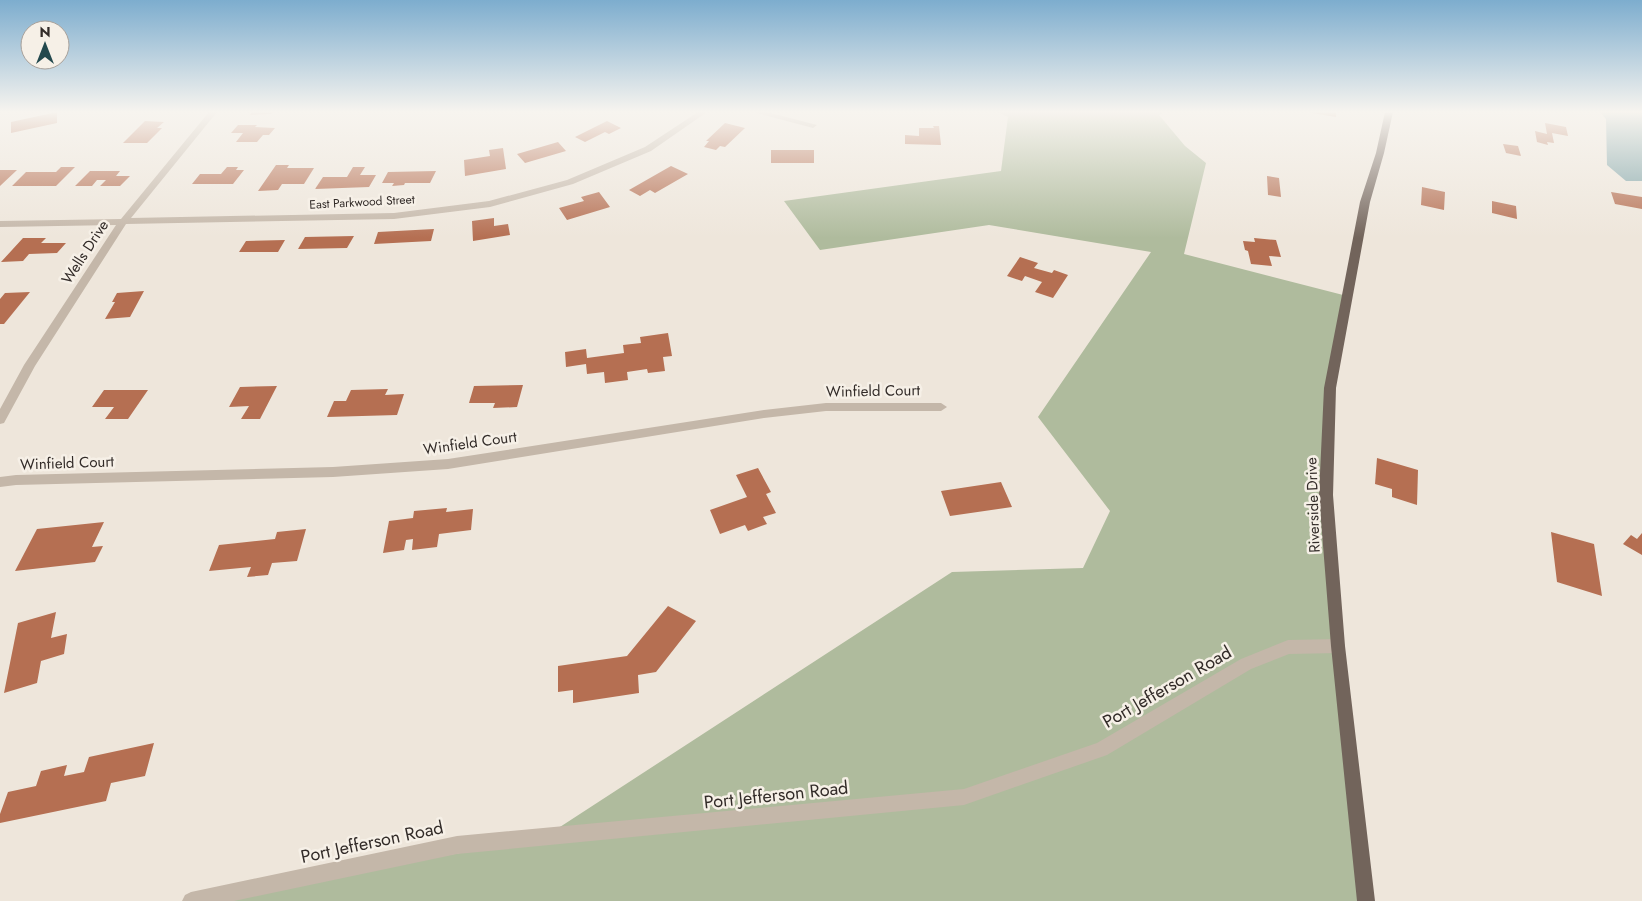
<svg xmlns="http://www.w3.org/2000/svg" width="1642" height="901" font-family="Jost,sans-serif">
  <rect width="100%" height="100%" fill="#eee6db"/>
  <!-- green -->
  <path fill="#afbb9d" d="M998,112H1163L1159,115L1185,146L1206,163L1184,254L1347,296L1330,388L1326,496L1366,901H191L543,838L952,572L1083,568L1110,511L1038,417L1151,252L989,225L820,250L784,201L1001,171L1008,117Z"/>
  <!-- water -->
  <path fill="#7ea3a7" d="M1600,112H1642V181H1626L1607,165L1606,119Z"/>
  <!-- building -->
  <path fill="#b56f52" d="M57,112V123L11,133V122Z
    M252,112H273L271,114L250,115Z
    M1312,112H1336V117L1312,113Z
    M145,121L164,122L157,128H162L147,143H123Z
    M607,121L621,128L609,134L605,132L585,142L575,137Z
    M725,123L745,128L725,147L720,146L716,150L704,147L709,141H706Z
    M1545,123L1566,127L1568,136L1552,133L1554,143L1547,142L1548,145L1537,142L1535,131L1547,134Z
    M238,125H257L255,127L275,128L269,135H263L257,142H236L243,133H231Z
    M933,126H939L941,145L905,144V135L919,136V128H934Z
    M558,142L566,151L525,163L517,154Z
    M1503,144L1518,146L1521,156L1506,153Z
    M503,148L506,169L465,176L464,160L490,156L489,150Z
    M771,150H814V163H771Z
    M276,165H289L287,168H314L304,184H282L278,190L258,191Z
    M671,166L688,174L655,193L650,190L640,196L629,190Z
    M61,167H75L56,186H12L26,172H56Z
    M227,167H238L236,170H244L233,184H192L200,174H221Z
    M353,167H365L360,175H376L369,187L315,189L323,177H347Z
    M0,170H17L0,186Z
    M90,171H120L116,176H130L120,186H100L106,180H97L92,186H75Z
    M436,171L430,183H405L404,185L392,186L394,183H382L388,172Z
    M1267,176L1279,178L1281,197L1268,195Z
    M1422,187L1445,192L1444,210L1421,205Z
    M599,192L610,207L567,220L559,208L584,201L581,197Z
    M1611,192L1642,197V209L1615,204Z
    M1492,201L1516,206L1517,219L1492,213Z
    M494,218V226L508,224L510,235L473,241L472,221Z
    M434,229L431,241L374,244L378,232Z
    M354,236L347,248L298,249L305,237Z
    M23,238H46L41,243H66L57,253L29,254L23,261L1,262Z
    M1254,238L1276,240L1281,257L1269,256L1272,266L1251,264L1248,251L1245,250L1243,241L1255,242Z
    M285,240L278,252H239L246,241Z
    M1020,257L1038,263L1034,268L1052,273L1054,270L1068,275L1053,298L1035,292L1042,282L1025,276L1022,281L1007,276Z
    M144,291L130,317L105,319L115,302H112L117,293Z
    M30,292L4,324H0V299L5,293Z
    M668,333L672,356L663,357L665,371L648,373L647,369L627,372L628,380L605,383L604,372L587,374L586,364L566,367L565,352L586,349L587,358L624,353L623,345L641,343L640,337Z
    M523,385L517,407L493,408L495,403H469L474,386Z
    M277,386L260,419H241L249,406L229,407L240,387Z
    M388,389L385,395L404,394L397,415L327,417L334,401H346L351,390Z
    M104,390H148L128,419H105L114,407H92Z
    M1377,458L1418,470L1417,505L1392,497V489L1375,484Z
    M758,468L771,492L766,494L776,513L763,517L767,524L748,531L745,525L720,534L710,510L747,497L736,475Z
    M1001,482L1012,507L950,516L941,491Z
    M447,508L446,512L473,509L471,530L439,534L437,547L412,550L413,539L406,540L404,550L383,553L389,521L413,518L414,511Z
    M104,522L92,547L103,546L95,562L15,571L37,529Z
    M306,529L297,561L272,563L268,575L247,577L251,567L209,571L219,545L275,539L277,532Z
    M1551,532L1594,544L1602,596L1557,582Z
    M1642,533V555L1623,544L1631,535L1637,539Z
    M668,606L696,621L656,672L638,675L639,693L573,703V690L558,692V666L627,656Z
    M56,612L51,638L67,634L64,654L41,661L37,683L4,693L18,623Z
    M154,743L145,776L111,783L106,801L0,823V814L8,792L36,786L41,771L67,765L64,776L84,772L89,757Z"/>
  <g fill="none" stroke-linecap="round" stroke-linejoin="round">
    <!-- minor -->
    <path fill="#c4b7a9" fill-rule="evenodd" d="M209,112H217L131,218L394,213L489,201L567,180L645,147L698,112H707L651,151L573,184L490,207L394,219L126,224L35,366L4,423L0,424V409L24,365L116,225L0,227V221L121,219Z
      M753,112H767L817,125L813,128Z
      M826,403H941L947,407L941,411H826L764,418L448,469L333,477L16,485L0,487V477L16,475L333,467L448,459L764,410Z
      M1338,639L1343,641L1345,646L1343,651L1338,653L1289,654L1251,669L1107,755L964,805L457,854L234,901H182L185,895L191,892L457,836L964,789L1097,743L1241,659L1283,642L1288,640Z"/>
    <!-- major -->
    <path fill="#72645b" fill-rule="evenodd" d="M1385,112H1393L1384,153L1370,202L1336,388L1333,495L1345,646L1375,901H1357L1331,646L1319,495L1324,388L1360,202L1376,153Z"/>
  </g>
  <!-- sky -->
  <linearGradient id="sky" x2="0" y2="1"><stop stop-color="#7dadce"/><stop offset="0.47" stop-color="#f7f4ef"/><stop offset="1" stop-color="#f7f4ef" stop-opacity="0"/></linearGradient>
  <rect width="1642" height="238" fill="url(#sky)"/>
  <g text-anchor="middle" stroke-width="5" stroke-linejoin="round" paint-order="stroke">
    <!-- far-street labels -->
    <g font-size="12" fill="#322b28" stroke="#f6f0e7">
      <text transform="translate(362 202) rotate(-3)" y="4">East Parkwood Street</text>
    </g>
    <!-- street labels -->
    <g font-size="15" fill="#322b28" stroke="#f6f0e7">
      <text transform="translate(85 252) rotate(-57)" y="5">Wells Drive</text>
      <text transform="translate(873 391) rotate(-1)" y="5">Winfield Court</text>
      <text transform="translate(470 443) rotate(-8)" y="5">Winfield Court</text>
      <text transform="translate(67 463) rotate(-2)" y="5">Winfield Court</text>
      <text transform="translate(1313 505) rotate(-92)" y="5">Riverside Drive</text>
    </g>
    <!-- near-street labels -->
    <g font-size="18" fill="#322b28" stroke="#f6f0e7">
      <text transform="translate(1167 687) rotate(-30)" y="6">Port Jefferson Road</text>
      <text transform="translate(776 795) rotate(-6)" y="6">Port Jefferson Road</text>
      <text transform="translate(372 842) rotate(-12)" y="6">Port Jefferson Road</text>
    </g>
  </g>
  <!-- north arrow -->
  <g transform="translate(45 45)"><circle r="24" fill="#f6f0e7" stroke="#a8a19b"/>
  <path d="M0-4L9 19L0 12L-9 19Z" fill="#23494e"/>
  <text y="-8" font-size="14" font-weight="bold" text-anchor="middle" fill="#322b28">N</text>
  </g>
</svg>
